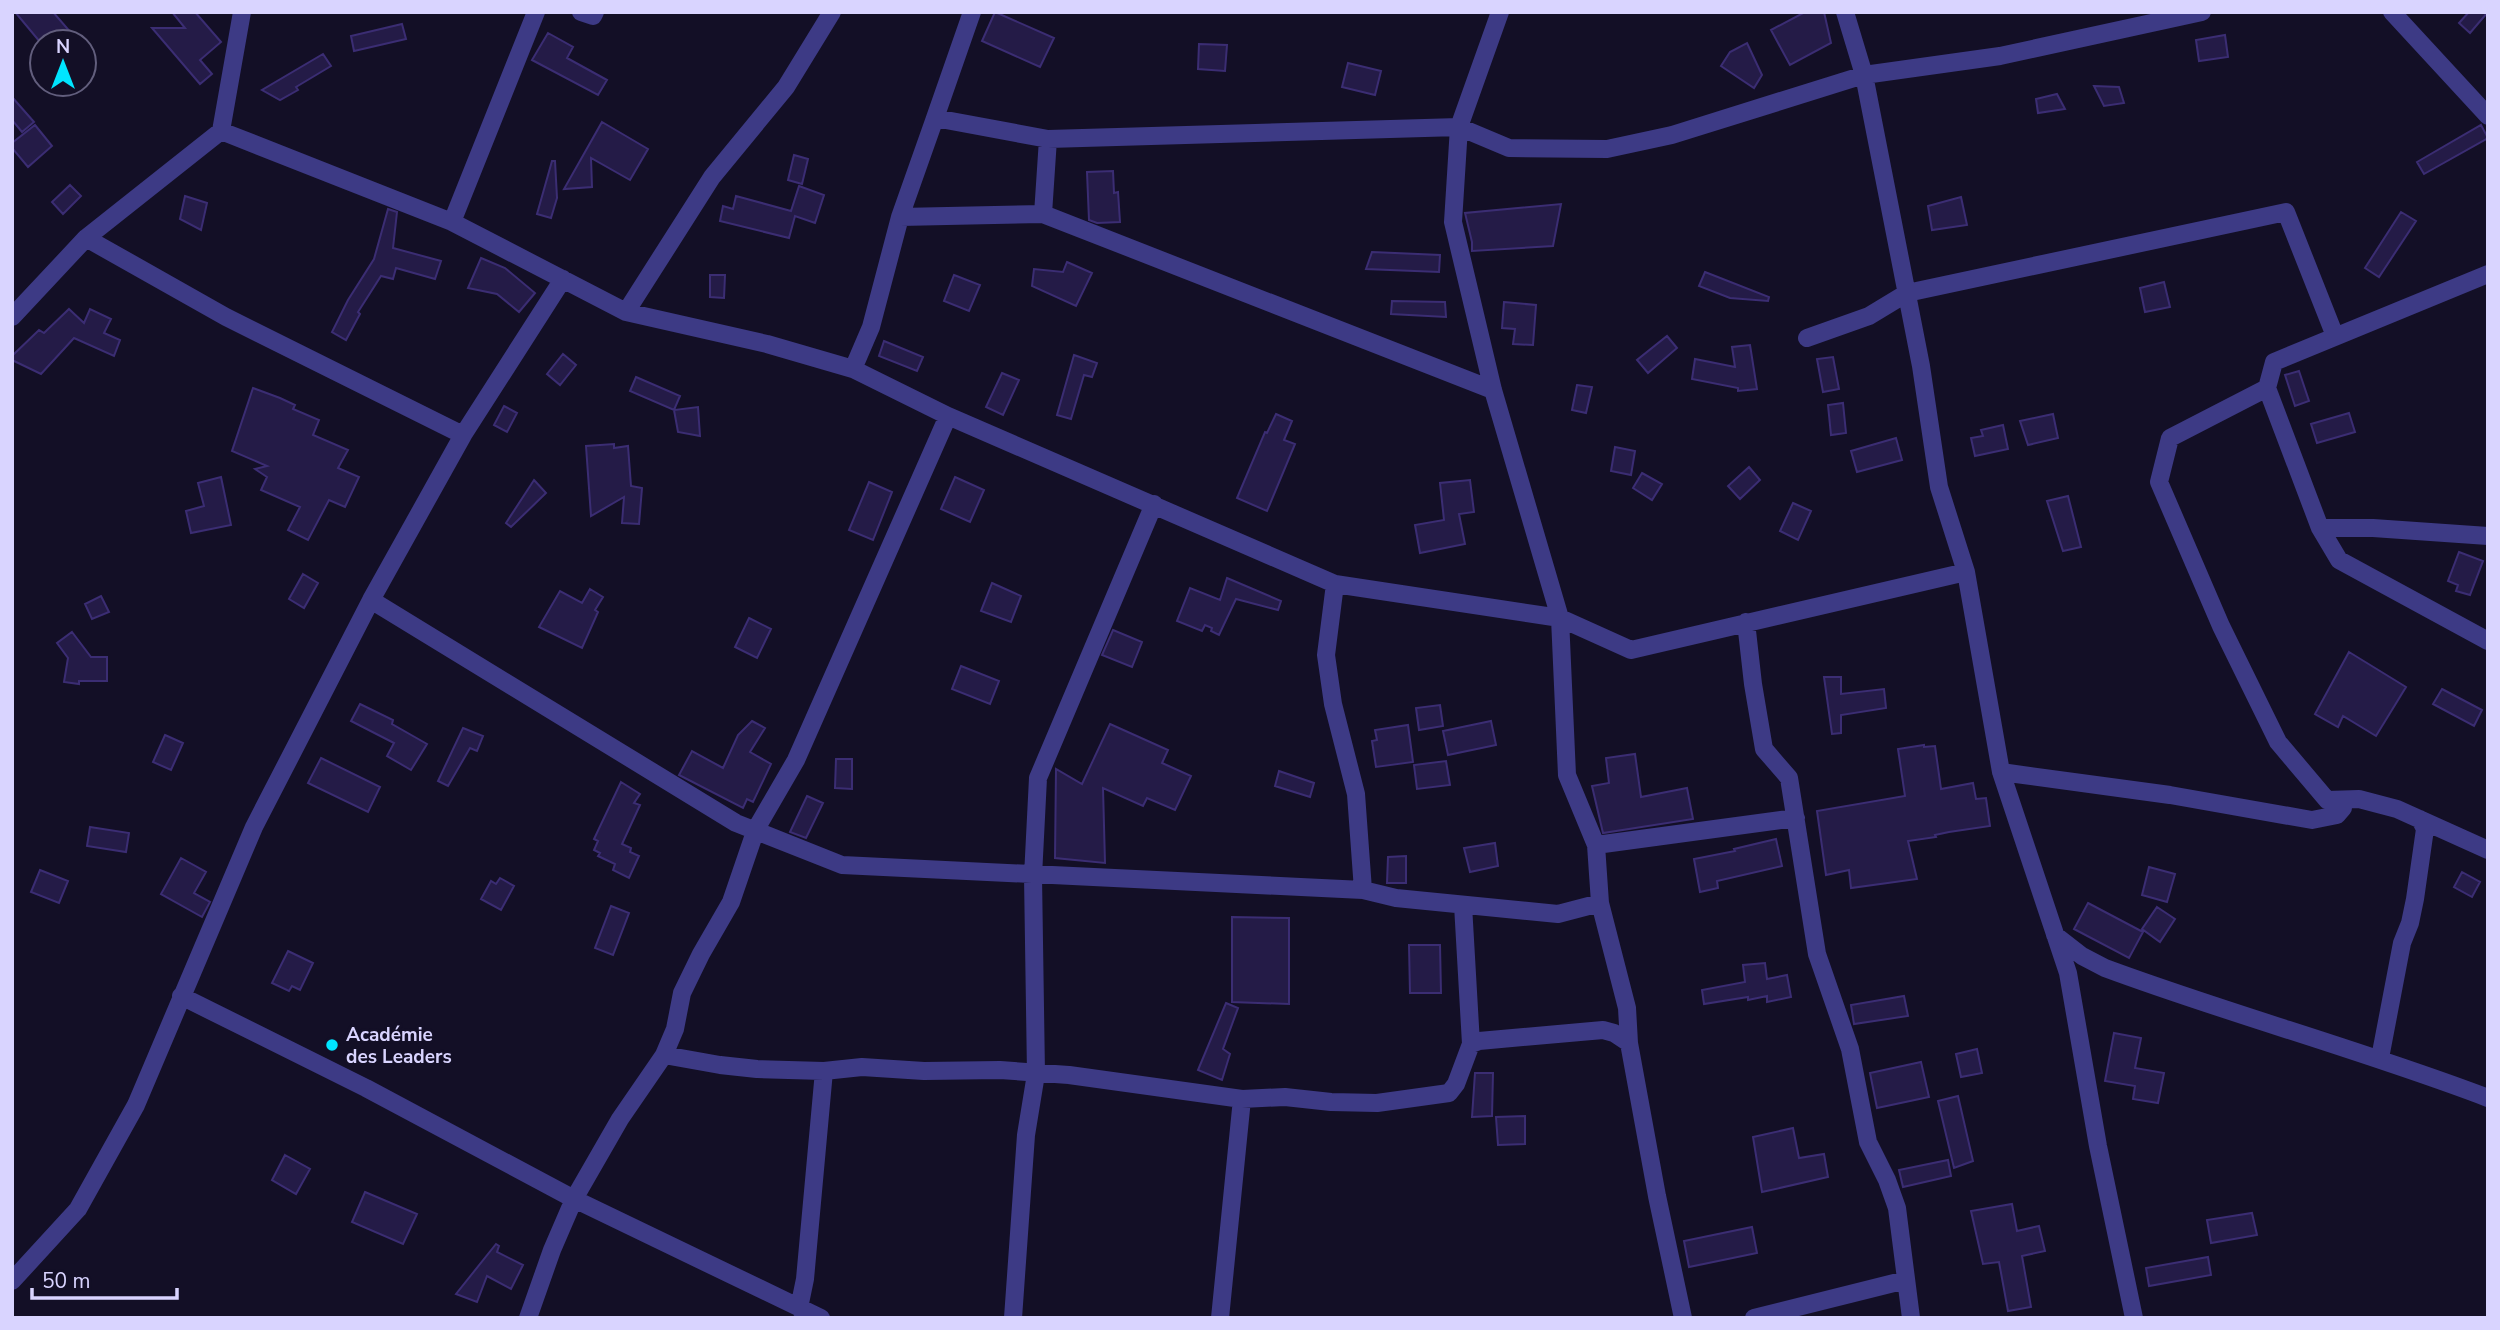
<svg xmlns="http://www.w3.org/2000/svg" width="2500" height="1330" font-family="'Nunito Sans',sans-serif">
  <rect width="100%" height="100%" fill="#130f26"/>
  <!-- building -->
  <path fill="#241b47" stroke="#3b2d73" stroke-width="2" d="M15,12H53L79,42H40Z
    M172,12H195L221,42L200,60L212,74L200,84L152,28H185Z
    M995,12L1054,38L1040,67L982,41Z
    M1805,12H1824L1831,43L1790,65L1771,30Z
    M2469,12H2488L2470,33L2459,23Z
    M402,24L406,39L354,51L351,36Z
    M548,33L573,47L567,58L607,80L598,95L532,60Z
    M2225,35L2228,57L2199,61L2196,40Z
    M1747,43L1762,75L1754,88L1721,66L1730,52Z
    M1199,44L1227,45L1225,71L1198,69Z
    M323,54L331,66L296,87L298,90L280,100L262,90Z
    M1348,63L1381,71L1375,95L1342,87Z
    M2094,86L2119,87L2124,103L2104,106Z
    M2057,94L2065,109L2038,113L2036,99Z
    M12,97L34,122L22,132L12,120Z
    M602,122L648,149L630,180L591,158L592,187L564,189Z
    M35,125L52,146L28,167L12,148V143Z
    M2481,125L2488,138L2424,174L2417,162Z
    M794,155L808,159L802,184L788,180Z
    M552,161H555L557,198L551,218L537,214Z
    M1113,171L1114,193L1118,192L1120,222L1097,223L1089,220L1087,172Z
    M70,185L81,196L63,214L52,202Z
    M799,186L824,195L815,223L795,216L789,238L720,221L723,206L733,209L736,196L791,211Z
    M185,196L207,203L201,230L180,219Z
    M1961,197L1967,225L1932,230L1928,206Z
    M1561,204L1553,246L1472,251V242L1465,213Z
    M388,209L397,212L393,248L441,261L435,279L396,268L393,279L381,276L358,312L360,314L346,340L332,332L348,300L374,259Z
    M2401,212L2416,221L2379,277L2365,268Z
    M1372,252L1440,255L1439,272L1366,269Z
    M481,258L505,268L535,293L519,312L497,294L468,288Z
    M1067,262L1092,273L1076,306L1032,286L1034,269L1063,272Z
    M1705,272L1769,297L1768,301L1730,298L1699,286Z
    M710,275H725L724,298L710,297Z
    M954,275L980,285L969,311L944,301Z
    M2164,282L2170,307L2145,312L2140,288Z
    M1392,301L1445,302L1446,317L1391,314Z
    M1504,302L1536,305L1533,345L1513,344L1515,329L1502,328Z
    M69,309L84,323L90,309L111,319L104,333L120,340L114,356L74,338L41,374L12,360V356L39,330L44,333Z
    M1667,336L1677,348L1648,373L1637,360Z
    M884,341L923,357L917,371L879,356Z
    M1750,345L1757,389L1738,391V388L1692,379L1695,359L1735,367L1732,347Z
    M563,354L576,365L560,385L547,374Z
    M1074,355L1097,363L1092,377L1084,375L1071,419L1057,415Z
    M1833,357L1839,389L1823,392L1817,359Z
    M2299,371L2309,401L2295,406L2285,375Z
    M1002,373L1019,380L1003,415L986,407Z
    M636,377L680,396L674,410L630,391Z
    M1577,385L1592,387L1586,413L1572,410Z
    M253,388L280,398L295,405L293,409L319,420L313,435L348,450L338,468L359,477L345,507L329,500L308,540L288,530L300,507L261,490L267,477L255,469L267,466L232,451Z
    M1843,403L1846,433L1831,435L1828,405Z
    M504,406L517,413L507,432L494,425Z
    M698,407L700,436L678,432L674,410Z
    M2349,413L2355,432L2317,443L2311,424Z
    M1276,414L1292,421L1284,440L1295,444L1267,511L1237,498L1265,432L1267,433Z
    M2053,414L2058,438L2028,445L2020,421Z
    M2003,425L2008,449L1975,456L1971,438L1983,436L1981,430Z
    M1896,438L1902,460L1857,472L1851,451Z
    M614,444V448L628,446L631,486L642,488L639,524L622,523L624,497L591,516L586,446Z
    M1615,447L1635,451L1631,475L1611,471Z
    M1749,467L1760,480L1740,499L1728,486Z
    M1642,473L1662,484L1652,500L1633,488Z
    M221,477L231,525L191,533L186,511L204,506L198,483Z
    M955,477L984,490L970,522L941,509Z
    M534,480L546,493L511,527L506,523Z
    M1470,480L1474,512L1459,514L1465,544L1420,553L1415,525L1444,520L1440,483Z
    M869,482L892,492L873,540L849,530Z
    M2068,496L2081,547L2063,551L2047,501Z
    M1793,503L1811,511L1798,540L1780,531Z
    M2459,552L2483,561L2470,595L2456,591L2458,585L2448,581Z
    M303,574L318,583L304,608L289,599Z
    M1227,578L1281,601L1278,610L1236,599L1219,635L1211,631L1212,628L1205,625L1202,631L1177,621L1190,588L1220,600Z
    M992,583L1021,596L1011,622L981,611Z
    M590,589L603,597L595,610L598,612L582,648L539,627L560,591L582,603Z
    M101,596L109,612L92,619L85,604Z
    M749,618L771,629L757,658L735,647Z
    M1113,630L1142,642L1132,667L1102,655Z
    M72,632L91,657H107V681H79V684L64,682L68,658L57,643Z
    M2349,652L2406,687L2376,736L2343,716L2338,727L2315,714Z
    M961,666L999,681L990,704L952,689Z
    M1824,677H1841V694L1884,689L1886,708L1841,715V733L1832,734Z
    M2442,689L2482,710L2474,726L2433,704Z
    M360,704L393,720L392,724L427,744L411,770L387,756L394,743L351,721Z
    M1440,705L1443,726L1419,730L1416,708Z
    M752,721L765,728L750,752L771,764L753,802L747,799L743,808L679,775L692,751L723,768L738,735Z
    M1491,721L1496,745L1448,755L1443,731Z
    M1110,724L1168,750L1162,763L1191,776L1175,810L1147,798L1143,806L1103,788L1105,863L1055,858L1056,769L1082,784Z
    M1408,725L1413,762L1376,767L1372,741L1377,740L1375,730Z
    M463,728L483,736L477,751L470,748L448,786L438,781Z
    M165,735L183,743L171,770L153,762Z
    M1924,745V747L1935,746L1941,789L1973,783L1976,799L1986,798L1990,826L1949,832L1935,835L1936,837L1908,841L1917,879L1851,888L1849,870L1826,875L1817,811L1905,796L1898,749Z
    M1635,754L1641,797L1687,788L1693,819L1603,833L1592,786L1609,783L1606,758Z
    M321,758L380,787L368,812L308,783Z
    M836,759H852V789L835,788Z
    M1446,761L1450,785L1417,789L1414,765Z
    M1279,771L1314,783L1310,797L1275,786Z
    M621,782L640,794L634,803L640,805L622,844L631,848L630,852L639,856L629,878L613,870L615,864L598,856L600,853L594,850L598,841L594,839Z
    M807,796L823,803L806,838L790,832Z
    M90,827L129,833L126,852L87,846Z
    M1776,839L1782,866L1717,881L1718,888L1700,892L1694,859L1735,851L1734,849Z
    M1495,843L1498,866L1470,872L1464,848Z
    M1406,856V883H1387L1388,857Z
    M181,858L206,872L194,893L210,902L202,917L161,894Z
    M2149,867L2175,874L2167,902L2142,895Z
    M40,870L68,881L59,903L31,892Z
    M2462,872L2480,882L2472,897L2454,887Z
    M500,878L514,886L501,910L481,899L491,881L496,884Z
    M2088,903L2143,932L2129,958L2074,929Z
    M611,906L629,913L613,955L595,948Z
    M2157,907L2175,919L2160,942L2142,929Z
    M1232,917L1289,918V1004L1232,1002Z
    M1409,945H1440L1441,993H1410Z
    M288,951L313,963L300,990L292,986L289,991L272,983Z
    M1765,963L1767,979L1787,975L1791,997L1767,1002V996L1748,1000V997L1704,1004L1702,990L1745,982L1743,965Z
    M1904,996L1908,1016L1854,1024L1851,1005Z
    M1226,1003L1238,1008L1223,1049L1230,1054L1222,1080L1198,1070Z
    M2114,1033L2141,1038L2135,1068L2164,1073L2158,1103L2133,1099L2135,1086L2105,1081Z
    M1977,1049L1982,1073L1961,1077L1956,1054Z
    M1921,1062L1929,1097L1877,1108L1870,1073Z
    M1475,1073H1493L1492,1116L1472,1117Z
    M1958,1096L1973,1161L1954,1168L1938,1101Z
    M1525,1116V1144L1498,1145L1496,1117Z
    M1793,1128L1799,1158L1824,1154L1828,1177L1762,1192L1753,1137Z
    M285,1155L310,1169L296,1194L272,1180Z
    M1948,1160L1951,1176L1903,1187L1899,1170Z
    M365,1192L417,1214L403,1244L352,1222Z
    M2012,1204L2017,1231L2039,1226L2045,1251L2022,1256L2031,1307L2008,1311L1999,1262L1983,1264L1971,1211Z
    M2252,1213L2257,1235L2211,1243L2207,1220Z
    M1752,1227L1757,1253L1689,1267L1684,1241Z
    M496,1244L499,1246L497,1252L523,1265L511,1289L487,1276L477,1302L456,1294Z
    M2208,1257L2211,1275L2149,1286L2146,1268Z"/>
  <g fill="none" stroke-linecap="round" stroke-linejoin="round">
    <!-- minor -->
    <path stroke="#3d3a85" stroke-width="18" d="M581,12L593,16L595,12
      M1500,12L1459,127L1453,222L1493,390L1560,618L1567,775L1596,845L1600,903L1627,1008L1629,1043L1657,1196L1683,1318
      M1845,12L1864,75L1921,366L1939,487L1966,572L2001,772L2068,973L2098,1146L2134,1318
      M2392,12L2488,116
      M935,118L972,12
      M221,131L452,222L626,312L767,344L853,369L948,416L1335,584L1560,618L1631,650L1966,572
      M1043,214L1048,139
      M900,217L935,118L1048,139L1459,127L1509,148L1607,149L1672,135L1864,75L2000,56L2202,12
      M452,222L536,12
      M2488,274L2274,362L2267,388L2320,528L2339,560L2488,641
      M626,312L712,177L786,87L832,12
      M12,317L86,238L221,131L242,12
      M1807,338L1869,316L1907,293L2286,212L2335,336
      M853,369L871,327L900,217L1043,214L1493,390
      M2267,388L2170,438L2159,482L2221,626L2278,742L2327,800L2359,799L2397,809L2488,850
      M463,435L563,279
      M2320,528H2373L2488,536
      M1335,584L1326,655L1333,704L1356,794L1363,890
      M371,600L736,823L842,865L1363,890L1396,898L1558,914L1600,903
      M1746,622L1753,684L1764,749L1789,778L1817,954L1850,1049L1868,1142L1887,1180L1897,1208L1911,1318
      M2001,772L2170,795L2312,820L2337,815L2343,808L2342,800H2331
      M1596,845L1796,818
      M1463,905L1471,1044
      M2055,935L2082,956L2105,968C2232,1015 2362,1050 2488,1098
      M181,996L366,1088L574,1199L620,1119L664,1055L675,1029L682,993L701,954L731,902L756,829L796,760L948,416
      M664,1055L720,1065L757,1069L824,1071L862,1067L924,1071L1000,1070L1069,1075L1242,1099L1285,1097L1331,1102L1377,1103L1449,1093L1456,1084L1471,1044L1479,1041L1603,1030L1614,1033L1629,1043
      M2380,1058L2402,943L2410,923L2415,899L2425,829L2420,819
      M12,1281L78,1209L136,1105L254,827L371,600L463,435L226,317L86,238
      M799,1308L805,1279L824,1071
      M528,1318L552,1250L574,1199L821,1318
      M1013,1318L1026,1135L1036,1074L1033,876L1038,778L1154,504
      M1220,1318L1242,1099
      M1754,1318L1906,1280"/>
  </g>
  <!-- markers -->
  <circle fill="#00e5ff" stroke="#130f26" stroke-width="2.5" cx="332" cy="1045" r="7"/>
  <g text-anchor="middle" stroke-width="6" stroke-linejoin="round" paint-order="stroke">
    <!-- poi labels -->
    <g font-size="19" font-weight="bold" fill="#d9d4ff" stroke="#130f26" text-anchor="start">
      <text x="346" y="1041">Académie<tspan x="346" dy="22">des Leaders</tspan></text>
    </g>
  </g>
  <!-- border -->
  <rect width="2500" height="1330" fill="none" stroke="#d9d4ff" stroke-width="28"/>
  <!-- north arrow -->
  <g transform="translate(63 63)"><circle r="33" fill="#130f26" stroke="#625e7d" stroke-width="2"/>
  <path d="M0-5L12 26L0 18L-12 26Z" fill="#00e5ff"/>
  <text y="-10" font-size="19" font-weight="bold" text-anchor="middle" fill="#d9d4ff">N</text>
  </g>
  <!-- scale -->
  <path d="M32 1288v10h145v-10" fill="none" stroke="#d9d4ff" stroke-width="3.5"/>
  <text x="42" y="1288" font-size="21" fill="#d9d4ff" stroke="#130f26" stroke-width="5" paint-order="stroke">50 m</text>
</svg>
